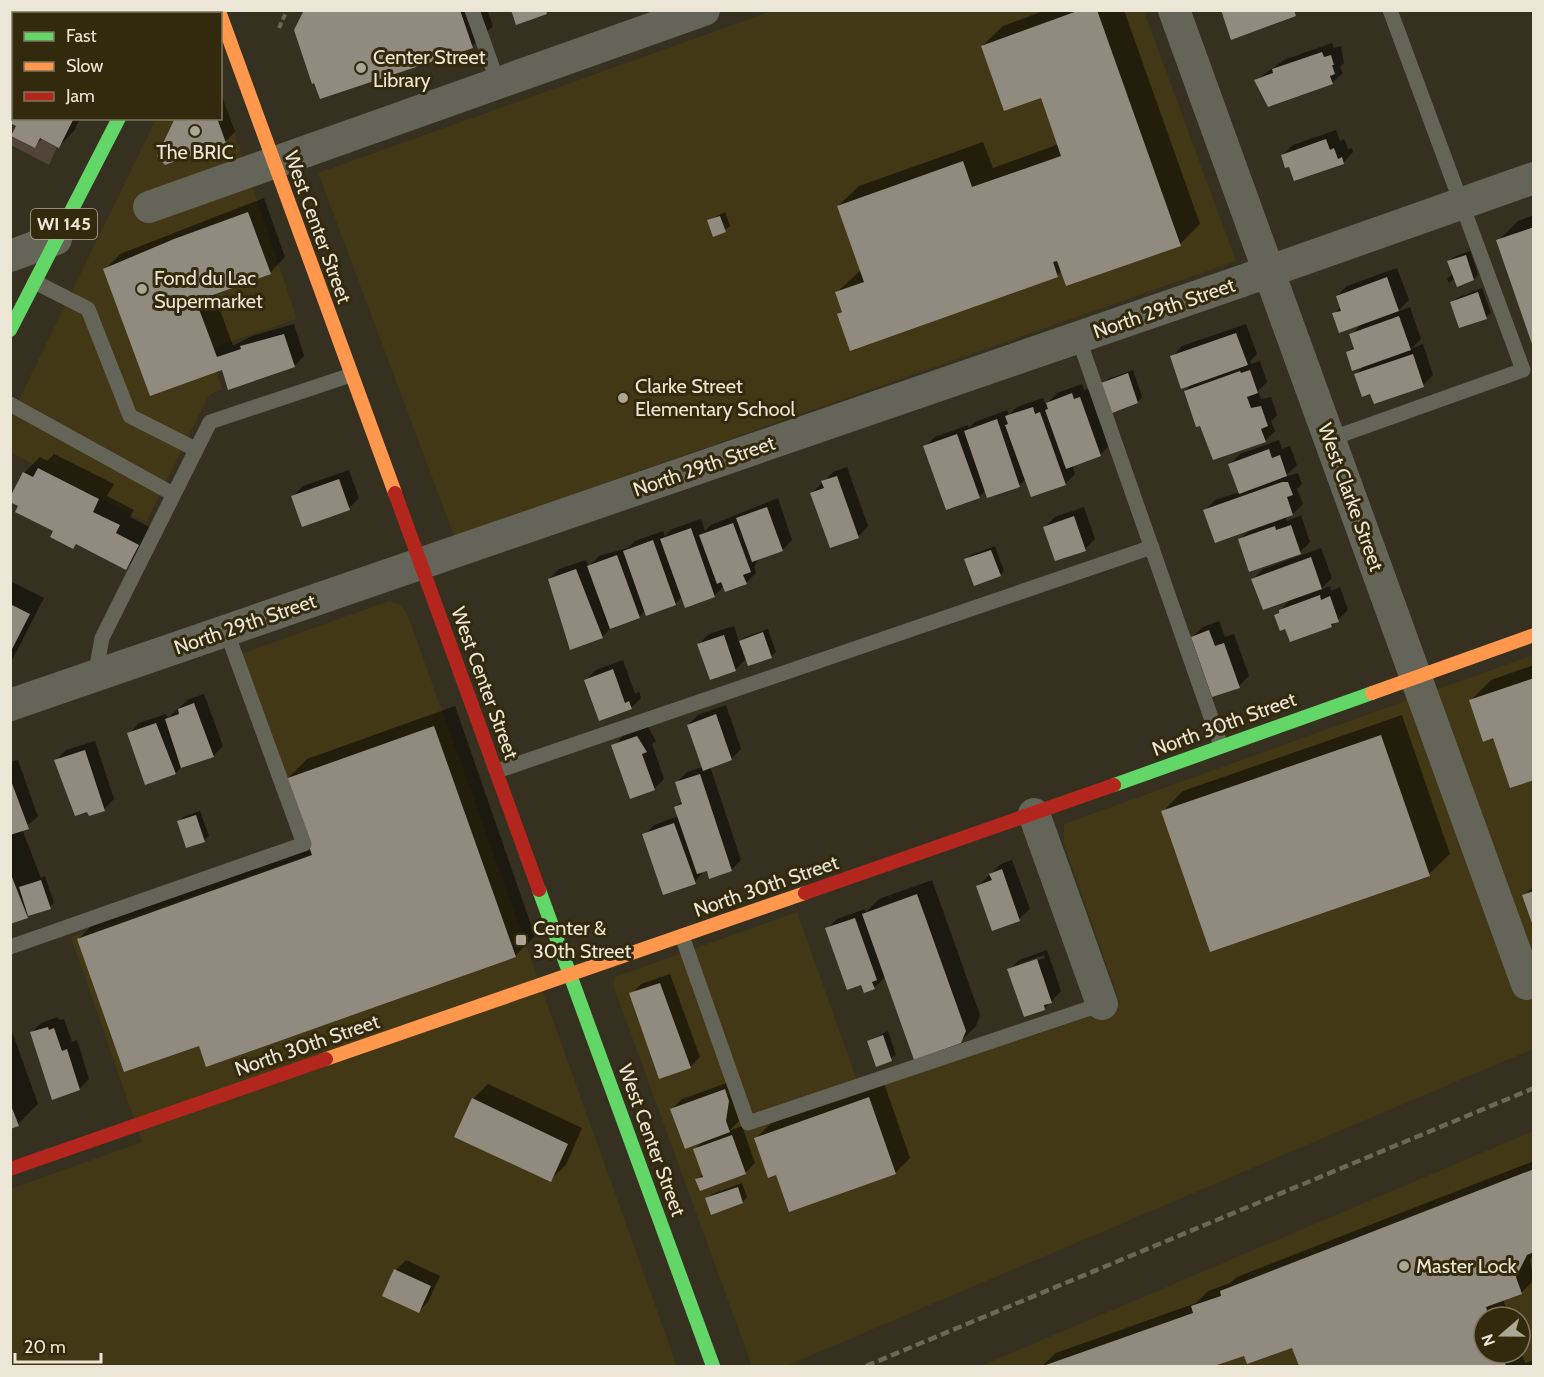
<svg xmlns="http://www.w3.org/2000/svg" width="1544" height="1377" font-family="Cabin,sans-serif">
  <rect width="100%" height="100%" fill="#35301f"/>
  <!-- built -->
  <path fill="#433815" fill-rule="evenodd" d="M772,11H1144L1236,261L454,536L318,173Z
    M221,94L297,319L209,349L222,389L209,395L146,522L11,453L10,418L156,119L220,118Z
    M389,601L399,604L407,613L677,1366H11L10,1189L142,1142L71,937L313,854L241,654Z
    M1533,655V1049L786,1366H752L613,985L615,977L797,912L861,1092L1120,1003L1064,844V824Z
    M1533,1131V1366H981ZM1484,1317H1520V1353H1484Z"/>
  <!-- green -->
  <path fill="#53443a" d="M11,136L35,148L40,138L57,147L49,165L11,145Z"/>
  <!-- shadow -->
  <path fill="#0007" fill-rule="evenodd" d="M31,10H135L133,14H34Z
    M305,10H487L493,26L472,46Z
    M1046,10H1124L1200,224L1180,244L1062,270L1057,276L839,314L843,310L837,292L861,270L838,206L859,186L983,142L993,168L1059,144L1042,96L982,46L1003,26Z
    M1332,43L1334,48L1341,46L1344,63L1340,67L1343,73L1332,83L1256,80L1284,60Z
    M220,91L235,132L225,142L177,118H220Z
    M14,118H80L74,131L59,146L43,138L35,146L18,125L10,122Z
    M1336,130L1340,141L1344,139L1348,149L1352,148L1353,152L1343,163L1290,165L1282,155L1293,145Z
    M264,198L285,257L270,273L214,293L233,346L252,336L294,324L304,356L294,366L222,368L105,270L120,254Z
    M725,212L730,226L725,230L709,220Z
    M1534,215V344L1498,241L1518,221Z
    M1470,251L1478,274L1474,279L1455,278L1449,283L1447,279L1454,273L1449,261L1454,257Z
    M1397,268L1409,300L1397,312L1410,307L1421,339L1411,349L1423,344L1433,375L1423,385L1371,392L1355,375L1365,365L1348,352L1355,345L1351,335L1362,323L1334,314L1341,307L1337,296L1347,286Z
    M1482,288L1491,313L1486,317L1452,302L1457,298Z
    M1246,324L1257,354L1250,361L1251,364L1260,361L1267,382L1258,391L1261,399L1271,397L1277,415L1271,421L1275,431L1265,441L1185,391L1193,383L1172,357L1182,346Z
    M1133,370L1142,397L1138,402L1103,383L1108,379Z
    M1082,384L1084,390L1090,388L1110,445L1100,455L1072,465L1075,474L1065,484L1026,479L1019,485L988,496L986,490L979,497L925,447L935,437L968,425L969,428L975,422L1007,410L1009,415L1017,407L1043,398L1046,405L1057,393Z
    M1279,440L1282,449L1290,446L1297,465L1284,477L1298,473L1302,484L1297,489L1303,504L1293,514L1285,516L1287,521L1301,515L1310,542L1300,552L1239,540L1251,529L1205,510L1215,500L1240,492L1230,464L1240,454Z
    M54,454L114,484L107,496L134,510L130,517L153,529L141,553L126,568L55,530L10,500L24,473L40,457L47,461Z
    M847,467L868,526L858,537L812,493L833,472Z
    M349,470L359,498L349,508L293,496L303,486Z
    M778,498L792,540L782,550L759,558L754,567L756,573L746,583L724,586L714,596L682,597L675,604L645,610L639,617L612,627L602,637L549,579L559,569L586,560L589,566L599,556L628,548L635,541L663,531L665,536L672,529L701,519L705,531L711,525Z
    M1084,507L1095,539L1085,549L1045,527L1055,517Z
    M995,546L1004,571L1000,575L966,559L971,555Z
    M1321,548L1332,578L1320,590L1330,586L1331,591L1340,587L1348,610L1331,626L1286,627L1276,615L1292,598L1253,579L1263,569Z
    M10,581L44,598L10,664Z
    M1219,621L1225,637L1234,634L1249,676L1239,686L1192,637L1203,627Z
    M734,626L739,642L745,637L768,629L776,652L771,656L747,658L735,670L699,644L709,634Z
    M623,660L635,694L639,692L641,698L631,708L586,680L596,670Z
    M1534,665V778L1494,736L1470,701L1491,680Z
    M204,694L223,746L213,756L182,766L176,773L146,783L129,734L139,723L166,714L168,718L189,699Z
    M726,705L741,749L731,759L710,766L741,860L731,870H704L695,882L644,835L654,825L679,816L676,807L683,801L677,782L687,772L703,767L688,725L698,715Z
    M455,706L535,936L515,956L78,939L99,919L310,844L287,779L307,759Z
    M1402,715L1450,854L1429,874L1211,951L1162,812L1183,791Z
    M648,727L656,741L652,744L664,779L654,789L613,746L623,736Z
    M95,741L114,799L104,809L56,760L66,750Z
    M18,760L38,817L22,829L41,878L45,876L54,903L50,907L10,922V762Z
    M200,811L209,836L204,840L179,822L183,817Z
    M1012,860L1030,909L1019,919L978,886L1001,864Z
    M932,880L980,1015L976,1026L960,1042L886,976L874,988L827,929L837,919L865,909L866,912L879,899Z
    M1534,886V923L1524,895Z
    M1047,950L1061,991L1045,1008L1009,970L1019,960ZM1044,955L1045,958L1019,967V964Z
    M670,974L700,1057L690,1067L631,994L641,984Z
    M58,1017L59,1020L64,1019L72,1042L77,1040L89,1079L79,1089L31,1033L41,1023Z
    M10,1026L38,1104L18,1124L10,1127Z
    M888,1031L896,1055L877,1065L868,1041Z
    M735,1080L739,1121L729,1131L742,1126L755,1163L745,1173L697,1180L703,1174L695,1149L704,1140L672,1109L682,1099Z
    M884,1083L910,1158L895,1173H777L756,1138L771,1123Z
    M488,1084L582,1128L566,1165L550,1180L473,1099Z
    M1534,1161V1254L1530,1260L1534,1280L1521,1293L1503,1299L1509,1317H1484V1353H1520V1347L1525,1363L1534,1360V1366H1300L1293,1346L1245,1354L1210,1366H1042L1056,1353L1196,1303L1208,1291L1230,1283L1237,1277Z
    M742,1183L747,1197L743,1202L707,1199L712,1194Z
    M406,1260L440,1276L428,1302L418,1312L396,1270Z"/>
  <!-- building -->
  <path fill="#918a7e" d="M26,10H125L124,14H32Z
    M304,10H460L473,48L320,99L314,83L312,84L294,30Z
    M511,10H546L547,14L516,25Z
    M1080,10H1097L1181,246L1066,286L1057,261L1053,262L1058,277L850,351L837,314L842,312L835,292L864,282L837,206L963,161L972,187L1061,156L1041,98L1004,111L981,46Z
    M1221,10H1294L1296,16L1231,40Z
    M14,42V118H74L59,148L40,138L35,148L11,136L16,126L10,123V48Z
    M1322,52L1324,57L1331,55L1334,65H1332L1335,74L1330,76L1333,84L1268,107L1254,80L1273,73L1272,69Z
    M175,118H217L226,143L165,165L157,156Z
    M1326,139L1330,150L1334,148L1338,159L1342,157L1344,164L1294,181L1289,167L1285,168L1281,155Z
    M248,212L271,274L196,301L217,357L241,349L240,346L284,334L295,367L228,390L222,370L150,396L103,269L174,239Z
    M720,216L726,232L713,237L707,220Z
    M1534,227V347H1533L1496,240Z
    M1466,255L1474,280L1457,287L1447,261Z
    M1387,277L1399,311L1339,333L1332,313L1341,311L1336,296Z
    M1478,292L1487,319L1459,328L1450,302Z
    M1399,316L1411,350L1352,371L1346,352L1354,349L1349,334Z
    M1236,333L1248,365L1181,389L1170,356Z
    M1413,354L1424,387L1374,404L1370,394L1362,397L1354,374Z
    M1250,370L1258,393L1247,397L1251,408L1261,406L1268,426L1261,429L1266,442L1213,460L1200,426L1196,427L1184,391L1240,371L1241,373Z
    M1128,373L1138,403L1112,413L1101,383Z
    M1072,393L1074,399L1080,397L1101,456L1066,469L1045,410L1048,409L1046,403Z
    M1033,407L1035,414L1040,412L1066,485L1031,497L1005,425L1008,424L1005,416Z
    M997,419L1020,487L987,498L964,431Z
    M957,434L980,498L946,510L923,446Z
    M1269,449L1272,458L1280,455L1287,476L1239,494L1228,464Z
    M38,468L99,499L93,512L120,525L116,533L139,545L126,570L76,544L73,549L50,537L53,531L15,512L18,506L10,502V497L23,472L33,477Z
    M837,476L859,538L830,548L810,493L824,488L821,481Z
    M339,479L350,510L302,527L291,496Z
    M1282,482H1288L1293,495L1287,497L1293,515L1215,543L1203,510Z
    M767,507L783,551L752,562L736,518Z
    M1074,516L1086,551L1055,561L1043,527Z
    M733,523L751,572L743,575L747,584L725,592L721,582L717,584L699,535Z
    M1291,525L1301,554L1249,572L1238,539L1275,526L1276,530Z
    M691,528L715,597L685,608L660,539Z
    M653,540L676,605L646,616L623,551Z
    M991,550L1001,576L974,586L964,559Z
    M617,555L640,618L610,629L587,566Z
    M1311,557L1322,589L1263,610L1251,579Z
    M576,569L603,638L570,650L548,579Z
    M1320,595L1321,600L1330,596L1339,622L1331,624L1332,627L1290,642L1285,629L1280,631L1274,615L1279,613V610Z
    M10,604L30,614L10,653Z
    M1209,630L1215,646L1224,643L1240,688L1212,697L1191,637Z
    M763,632L772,658L748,666L739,641Z
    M724,635L736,671L710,680L697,644Z
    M613,669L625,703L629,701L632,709L599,721L584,680Z
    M1534,678V780L1510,788L1493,738L1483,742L1469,700Z
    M194,703L214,757L181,768L165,719L179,714L178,709Z
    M716,714L732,760L703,771L687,725Z
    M156,723L176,774L145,785L127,733Z
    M434,726L516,957L206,1067L199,1046L124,1072L77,939L312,855L285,779Z
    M1381,735L1430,876L1210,952L1161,811Z
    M637,736L647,752L642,754L655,790L630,799L611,745Z
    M85,750L105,811L89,816L87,812L75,816L54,760Z
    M700,774L732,871L709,879L707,871L697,874L674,807L682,804L675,782Z
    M10,778L29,829L10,835Z
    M196,815L205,842L186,848L177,821Z
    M674,823L696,884L663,895L642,834Z
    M1002,869L1020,921L992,931L976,886L992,880L989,874Z
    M10,872L28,918L10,924Z
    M41,880L51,909L28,916L19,887Z
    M1534,891V926H1533L1522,895Z
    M917,894L966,1031L961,1043L914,1060L862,914Z
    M855,918L877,980L872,982L875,989L864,993L861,985L847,990L825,928Z
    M1037,959L1052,1003L1044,1005L1045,1010L1024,1017L1007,969Z
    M660,983L691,1068L659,1079L629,993Z
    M48,1027L49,1030L54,1028L62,1051L67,1049L80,1090L52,1100L30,1032Z
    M883,1035L892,1061L876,1067L867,1041Z
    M725,1089L729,1101L726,1121L730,1132L685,1149L670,1109Z
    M869,1097L896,1174L789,1212L776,1175L768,1178L754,1138Z
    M472,1098L568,1144L551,1182L454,1137Z
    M10,1103L19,1126L10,1129Z
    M732,1135L746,1174L700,1191L695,1179L703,1177L693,1149Z
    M1534,1169V1252L1527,1255L1516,1277L1522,1294L1486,1307L1489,1317H1484V1353H1502L1506,1366H1299L1292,1348L1247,1364L1244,1356L1214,1366H1043L1193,1313L1191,1306L1221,1296L1220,1291Z
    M738,1187L743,1203L711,1215L705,1198Z
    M394,1269L431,1286L419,1313L382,1296Z"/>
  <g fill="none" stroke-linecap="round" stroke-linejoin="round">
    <!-- path -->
    <path stroke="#69685d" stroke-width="4" stroke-dasharray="6 3" stroke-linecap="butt" d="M279,28L287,10"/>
    <!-- lane -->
    <path stroke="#646458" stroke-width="15" d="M472,10L498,83
      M35,282L88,309L130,416L195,449
      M1078,337L1221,746
      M10,404L173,494
      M1330,439L1523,370L1390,10
      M95,676L102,638L210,422L351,375
      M497,771L1152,547
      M682,936L748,1123L1102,1004
      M10,947L304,844L226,630"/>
    <!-- street -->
    <path stroke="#646458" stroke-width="32" d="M1174,10L1527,984
      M149,207L704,10
      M10,256L56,239
      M10,705L1239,282L1534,178
      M1034,814L1102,1004"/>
    <!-- fast -->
    <path stroke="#63d668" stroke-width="14" d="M10,330L119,118
      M1114,785L1372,693
      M539,890L713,1366"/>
    <!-- slow -->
    <path stroke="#ff974d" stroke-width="14" d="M220,14L395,493
      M1372,693L1534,635
      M326,1059L805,893"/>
    <!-- jam -->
    <path stroke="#b3261e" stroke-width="14" d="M174,14L176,10
      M395,493L539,890
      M805,893L1114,785
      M10,1169L326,1059"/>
    <!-- rail -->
    <path stroke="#6a675b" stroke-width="4.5" stroke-dasharray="9 4.5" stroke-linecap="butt" d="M866,1366L1534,1088"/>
  </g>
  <!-- markers -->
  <g fill="#aba695" stroke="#332a0d" stroke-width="2">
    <circle cx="361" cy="68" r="6"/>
    <circle cx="195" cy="131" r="6"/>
    <circle cx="142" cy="289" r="6"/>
    <circle cx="623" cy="398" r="6"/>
    <rect x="515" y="934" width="12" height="12" rx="3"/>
    <circle cx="1404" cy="1266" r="6"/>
  </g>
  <g text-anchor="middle" stroke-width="6" stroke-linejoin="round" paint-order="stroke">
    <!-- shield labels -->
    <rect fill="#332a0d" stroke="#b4ae99" stroke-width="1.5" x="31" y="209" width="66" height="30" rx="4.5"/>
    <g font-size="18" font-weight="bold" fill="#ebe6d5">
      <text x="64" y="230">WI 145</text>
    </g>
    <!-- poi labels -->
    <g font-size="20" fill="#ebe6d5" stroke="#332a0d" text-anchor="start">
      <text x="373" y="64">Center Street<tspan x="373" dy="23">Library</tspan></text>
      <text x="195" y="159" text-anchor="middle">The BRIC</text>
      <text x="154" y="285">Fond du Lac<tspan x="154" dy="23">Supermarket</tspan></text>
      <text x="635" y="393">Clarke Street<tspan x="635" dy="23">Elementary School</tspan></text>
      <text x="533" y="935">Center &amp;<tspan x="533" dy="23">30th Street</tspan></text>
      <text x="1416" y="1273">Master Lock</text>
    </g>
    <!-- street labels -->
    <g font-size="20" fill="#ebe6d5" stroke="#332a0d">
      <text transform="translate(318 227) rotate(70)" y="7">West Center Street</text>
      <text transform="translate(1164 308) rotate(-19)" y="7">North 29th Street</text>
      <text transform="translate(704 466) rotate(-19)" y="7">North 29th Street</text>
      <text transform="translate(1351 497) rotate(70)" y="7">West Clarke Street</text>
      <text transform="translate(245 624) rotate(-19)" y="7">North 29th Street</text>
      <text transform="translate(485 683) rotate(70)" y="7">West Center Street</text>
      <text transform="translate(1224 724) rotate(-20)" y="7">North 30th Street</text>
      <text transform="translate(766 886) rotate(-19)" y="7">North 30th Street</text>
      <text transform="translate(307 1045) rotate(-19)" y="7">North 30th Street</text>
      <text transform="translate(652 1140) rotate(70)" y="7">West Center Street</text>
    </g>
  </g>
  <!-- border -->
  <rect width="1544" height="1377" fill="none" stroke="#ebe6d5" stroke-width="24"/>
  <!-- legend -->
  <rect x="12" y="12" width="210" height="108" fill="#332a0d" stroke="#7d755d" stroke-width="1.5"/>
  <rect x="24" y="32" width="30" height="9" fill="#63d668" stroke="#7d755d" stroke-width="1.5"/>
  <text x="66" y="42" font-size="18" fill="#ebe6d5">Fast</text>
  <rect x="24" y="62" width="30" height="9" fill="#ff974d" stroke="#7d755d" stroke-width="1.5"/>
  <text x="66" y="72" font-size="18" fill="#ebe6d5">Slow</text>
  <rect x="24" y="92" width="30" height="9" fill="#b3261e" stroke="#7d755d" stroke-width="1.5"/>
  <text x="66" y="102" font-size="18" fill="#ebe6d5">Jam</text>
  <!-- north arrow -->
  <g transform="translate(1502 1335) rotate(250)"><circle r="28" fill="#332a0d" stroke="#7d755d" stroke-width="1.5"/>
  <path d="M0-4.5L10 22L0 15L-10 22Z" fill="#aba695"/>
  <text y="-9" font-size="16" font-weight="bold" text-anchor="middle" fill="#ebe6d5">N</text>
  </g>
  <!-- scale -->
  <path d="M15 1353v9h86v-9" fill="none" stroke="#ebe6d5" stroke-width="3"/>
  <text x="24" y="1353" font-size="18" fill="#ebe6d5" stroke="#332a0d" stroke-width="4.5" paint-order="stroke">20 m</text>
</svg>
